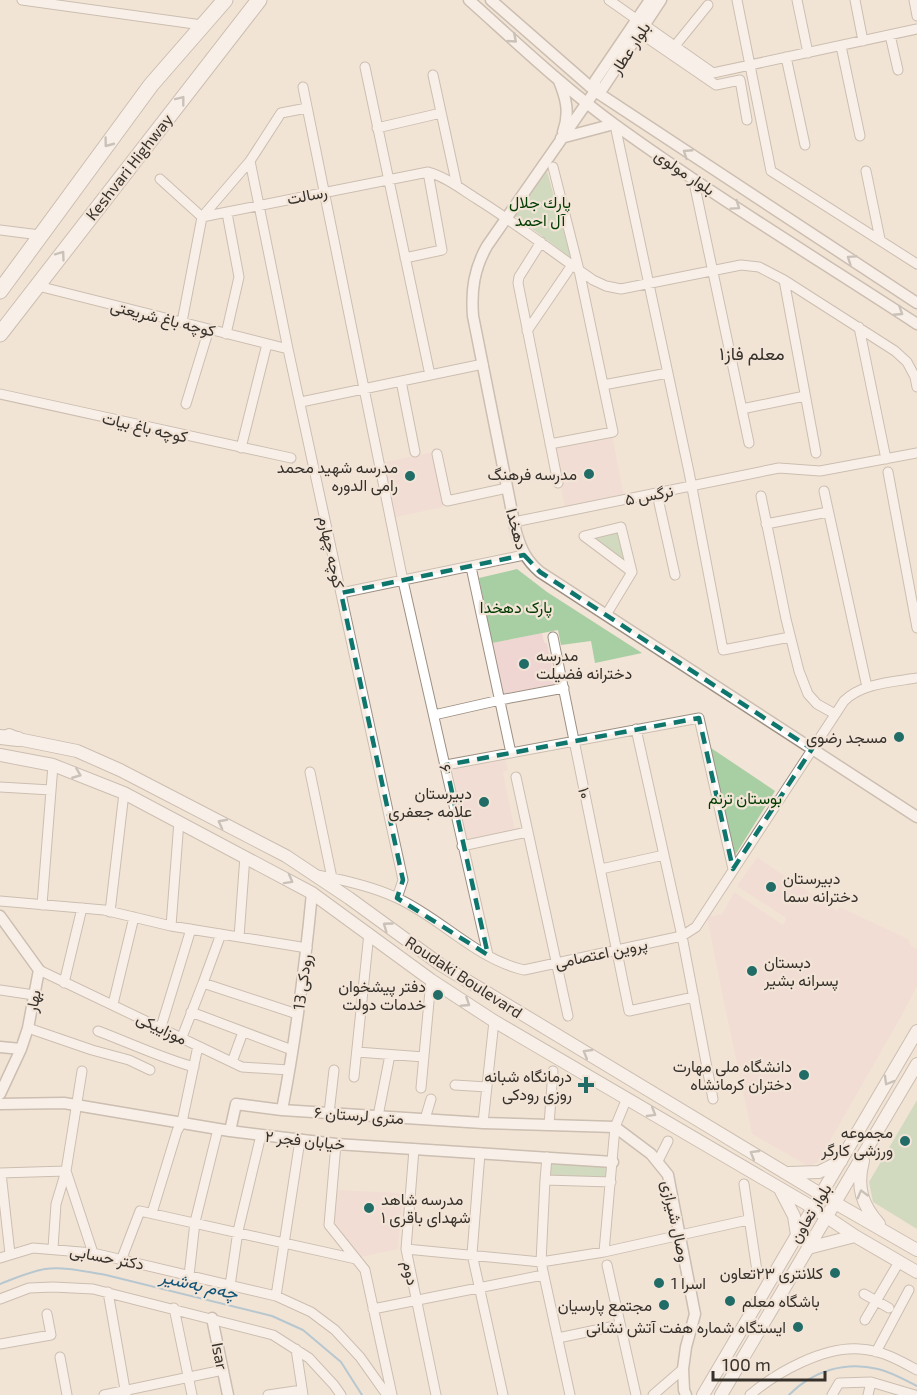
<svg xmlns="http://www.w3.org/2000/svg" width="917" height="1395" font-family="'Exo 2',Vazirmatn,sans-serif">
  <rect width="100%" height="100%" fill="#f2e4d6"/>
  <!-- education -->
  <path fill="#f0d6d2" d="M612,434L624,497L565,508L553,451L558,444Z
    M432,452L443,507L392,518L389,500L391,498L390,491L386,489L381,463Z
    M542,633L544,642L547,644L556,684L502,694L492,643Z
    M505,757L508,770L503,772L515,831L467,841L452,768Z
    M757,857L837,911L840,907L908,939L911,946L917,949V986L901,1017L818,1162L808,1166L752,1134L723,998L707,917L722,914L734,892L783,925L786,918L737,886Z
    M337,1190L403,1193L398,1249L361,1257L334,1224Z"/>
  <!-- green -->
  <path fill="#a8cea4" d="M547,171L571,258L515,216Z
    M619,530L628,565L591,537Z
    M517,569L547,592L642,653L595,663L591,641L561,645L558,630L492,643L479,578Z
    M711,748L775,791L734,857Z
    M917,1100V1229L873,1202L869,1182Z
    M550,1161L609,1164V1179L549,1176Z"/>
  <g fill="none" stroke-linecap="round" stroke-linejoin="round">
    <!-- stream -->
    <path stroke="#6fa4c7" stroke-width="2" d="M0,1284C15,1278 29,1272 45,1269C64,1266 87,1272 106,1275L272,1316L303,1330L341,1362L362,1395
      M789,1395C812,1371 845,1361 878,1369C891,1372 905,1380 917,1386"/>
    <defs>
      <path id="minor" d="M22,0L202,25
        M609,0L713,73L917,29
        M737,0L771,171L917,264
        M797,0L808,53
        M855,0L863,41
        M914,0L917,16
        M640,33L716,85L740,80L747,120
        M890,35L898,70
        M841,46L860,136
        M674,47L708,5
        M786,57L805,145
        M365,67L430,375
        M433,75L457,186
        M303,87L403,581L488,955
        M307,108L281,113L250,161L288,349L403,880L397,898
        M615,125L689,472L723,650L790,637
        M377,128L441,113
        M866,171L880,239
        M160,179L202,217L250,161
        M695,187L749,443
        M0,230L40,235
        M541,242L519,277L518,283L558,483
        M405,258L442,250L428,172
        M784,280L816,453
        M38,286L288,349
        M182,322L202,217L428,172C446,177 461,189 477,199C517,224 554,253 593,280L606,286L621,289L741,265L759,267L784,280L895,351L907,362L915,377L917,387
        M859,327L886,459
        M527,331L572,265
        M226,334L239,277L227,213
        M401,381L415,452
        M603,385L668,373
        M0,394L291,458
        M301,402L483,364
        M186,404L209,329
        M742,409L805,396
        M550,444L613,432L579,270L553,167
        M241,448L267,344
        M437,454L447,501L507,488
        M888,472L917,628
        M824,491L867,687
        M657,494L675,575
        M761,496L786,619L799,671L808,694L817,704L835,714
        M514,522L779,468L820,471L917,453
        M766,524L828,512
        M471,567L511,753
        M341,593L524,555
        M606,615L632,572L621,527L584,536L632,572
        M553,637L629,1011L694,997
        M434,715L500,700L564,688
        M636,729L682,936L713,1099
        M446,765L699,718L733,869
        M310,772L332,878
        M516,777L568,1016
        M0,787L51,790
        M462,846L527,832
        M601,869L664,855
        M317,875C344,880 372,886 397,898C441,918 476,959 524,970L682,936L696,927L844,701C862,683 893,682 917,678
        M0,901L104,910L171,926L307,948
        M42,905L53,765
        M110,912L124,793
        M171,926L179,821
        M221,934L203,983L297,1014
        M239,937L245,856
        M39,970L242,1067L289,1070
        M64,983L82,908
        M0,990L34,995
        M113,1004L134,917
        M191,1012L292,1050
        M161,1027L191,929
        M28,1028L92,1050L129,1060L150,1070
        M98,1031C130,1043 161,1058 194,1067
        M182,1037L203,983
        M357,1052L424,1057
        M232,1062L243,1032
        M354,1077L369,933
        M455,1085L487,1087
        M421,1088L431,980
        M329,1113L334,1070
        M378,1116L390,1055
        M425,1119L431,1099
        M483,1123L494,1021
        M549,1125L553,1071
        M336,1144L329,1225L365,1270L392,1395
        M414,1149L406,1249L436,1395
        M480,1153L472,1254L503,1395
        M658,1161L668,1141
        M0,1173L66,1171L93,1253
        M1,1173L10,1254
        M545,1180L547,1157
        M744,1184L757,1271
        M152,1213L177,1131L182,1122L198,1046
        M53,1248L56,1204L66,1171L82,1071
        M406,1249L541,1262L604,1252L748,1220
        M604,1252L615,1127L627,1098
        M0,1258L33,1248L93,1253L276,1296L311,1312L335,1330L360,1357L387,1395
        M122,1258L140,1211L356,1259
        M607,1265L636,1395
        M189,1276L195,1222L218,1129
        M230,1286L238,1231L261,1135
        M108,1292L126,1395
        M864,1294L889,1308
        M276,1296L300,1140
        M0,1299L29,1288L53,1287L93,1289L273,1335L309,1358L334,1385L341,1395
        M174,1308L192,1395
        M373,1309L543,1275
        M865,1320L899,1262
        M558,1338L620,1325
        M0,1344L51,1335L47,1314
        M296,1349L303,1395
        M876,1352L909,1290
        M60,1357L67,1395
        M104,1395L223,1370
        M268,1395L302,1390
        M570,1395L541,1262L545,1180L611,1182
        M653,1395L683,1369
        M750,1395C777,1372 824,1346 860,1349C881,1350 899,1360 917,1370
        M832,1395L839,1383L871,1382L915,1395
        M868,1395L871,1382"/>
      <path id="tertiary" d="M469,0C516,42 563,87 614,124C712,195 816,258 917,324
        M491,0L595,91L917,303
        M559,81C566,98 570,113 563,132
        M595,91L487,246C474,269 471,290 473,316L516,532C521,549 526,560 540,572L917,817
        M595,91L603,88L661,0
        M595,91V81L650,0
        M561,138L614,124
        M0,916L39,970L28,1028L21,1049L0,1094
        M0,1047L21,1049
        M0,1104L64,1103L230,1131L336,1144L613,1162
        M282,1110C296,1038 305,966 312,893
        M230,1131L236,1104L282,1110L483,1123L615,1127L651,1154L668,1175L695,1314L686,1347L683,1369L684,1390L686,1395
        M212,1318L228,1395"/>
      <path id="secondary" d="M9,735L18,739L77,751L120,770L286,856L349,898L441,965L837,1204L917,1250
        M0,755L53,765L124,793L312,893L431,980L494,1021L812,1207L855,1236L917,1272
        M863,1161C856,1187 862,1205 879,1224
        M789,1173L819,1172L841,1161
        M781,1191L794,1216L797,1235
        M808,1248L855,1236
        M703,1395L917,1031
        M721,1395L917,1064"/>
      <path id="primary" d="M0,737L18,739"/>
      <path id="trunk" d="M0,291L151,85L225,0
        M0,334L259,0"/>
    </defs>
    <!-- minor casing -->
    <use href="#minor" stroke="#9d9083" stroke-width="11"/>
    <!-- tertiary casing -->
    <use href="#tertiary" stroke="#9d9083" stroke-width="13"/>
    <!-- secondary casing -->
    <use href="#secondary" stroke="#9d9083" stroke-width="14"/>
    <!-- primary casing -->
    <use href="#primary" stroke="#9d9083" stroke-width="16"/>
    <!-- trunk casing -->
    <use href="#trunk" stroke="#9d9083" stroke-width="17"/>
    <!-- minor -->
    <use href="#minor" stroke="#fff" stroke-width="9"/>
    <!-- tertiary -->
    <use href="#tertiary" stroke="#fff" stroke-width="10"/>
    <!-- secondary -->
    <use href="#secondary" stroke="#fff" stroke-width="12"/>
    <!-- primary -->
    <use href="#primary" stroke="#fff" stroke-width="14"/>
    <!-- trunk -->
    <use href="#trunk" stroke="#fff" stroke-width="15"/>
  </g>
  <!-- one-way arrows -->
  <defs><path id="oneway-chevron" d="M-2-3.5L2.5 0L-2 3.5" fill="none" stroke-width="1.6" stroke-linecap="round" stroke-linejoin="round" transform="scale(1.5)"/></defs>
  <g stroke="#9a9895">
    <use href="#oneway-chevron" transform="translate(513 39) rotate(41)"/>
    <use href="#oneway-chevron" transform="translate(181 100) rotate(-52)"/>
    <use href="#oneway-chevron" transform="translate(108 143) rotate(127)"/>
    <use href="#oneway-chevron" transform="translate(687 153) rotate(-147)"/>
    <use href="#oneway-chevron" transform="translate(736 206) rotate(34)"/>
    <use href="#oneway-chevron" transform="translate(61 255) rotate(-54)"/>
    <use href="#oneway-chevron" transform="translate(851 259) rotate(-146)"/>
    <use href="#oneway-chevron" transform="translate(899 312) rotate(33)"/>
    <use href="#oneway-chevron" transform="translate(77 774) rotate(22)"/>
    <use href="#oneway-chevron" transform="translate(222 823) rotate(-152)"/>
    <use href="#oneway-chevron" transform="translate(289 880) rotate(29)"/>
    <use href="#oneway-chevron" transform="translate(387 926) rotate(-144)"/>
    <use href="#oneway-chevron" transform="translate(466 1003) rotate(33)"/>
    <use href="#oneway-chevron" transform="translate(587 1053) rotate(-149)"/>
    <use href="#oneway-chevron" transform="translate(888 1081) rotate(120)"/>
    <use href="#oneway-chevron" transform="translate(652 1113) rotate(31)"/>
    <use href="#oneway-chevron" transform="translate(754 1154) rotate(-149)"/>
    <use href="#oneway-chevron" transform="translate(862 1194) rotate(-105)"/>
  </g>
  <!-- marked area -->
  <path d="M0 0H917V1395H0ZM524,555L540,572L812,749L733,869L699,718L446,765L488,955L397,898L403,880L341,593Z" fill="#f2e4d6" fill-opacity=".55" fill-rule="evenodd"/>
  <path fill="none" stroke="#0f766e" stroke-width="4.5" stroke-dasharray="12 8" stroke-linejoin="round" d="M524,555L540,572L812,749L733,869L699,718L446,765L488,955L397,898L403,880L341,593Z"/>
  <!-- markers -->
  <g fill="#226c67" stroke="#f2e4d6" stroke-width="2">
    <circle cx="589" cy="474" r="6"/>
    <circle cx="410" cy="476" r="6"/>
    <circle cx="524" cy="664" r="6"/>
    <circle cx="899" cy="737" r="6"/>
    <circle cx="484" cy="802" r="6"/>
    <circle cx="771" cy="887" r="6"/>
    <circle cx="752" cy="971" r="6"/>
    <circle cx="438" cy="995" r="6"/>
    <circle cx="804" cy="1075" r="6"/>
    <path d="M583 1076h6v6h6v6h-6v6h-6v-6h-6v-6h6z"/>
    <circle cx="905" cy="1141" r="6"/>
    <circle cx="369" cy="1208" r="6"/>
    <circle cx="835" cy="1273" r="6"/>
    <circle cx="659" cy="1283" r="6"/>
    <circle cx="730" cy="1301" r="6"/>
    <circle cx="664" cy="1305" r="6"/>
    <circle cx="798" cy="1327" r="6"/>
  </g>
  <g text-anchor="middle" stroke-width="4.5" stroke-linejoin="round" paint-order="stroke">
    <!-- street labels -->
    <g font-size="16" fill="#36312b" stroke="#f2e4d6">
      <text transform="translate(630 48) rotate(-57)" y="6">بلوار عطار</text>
      <text transform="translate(129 167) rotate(-52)" y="6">Keshvari Highway</text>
      <text transform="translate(685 172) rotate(34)" y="6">بلوار مولوی</text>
      <text transform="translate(307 195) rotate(-11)" y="6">رسالت</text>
      <text transform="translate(163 318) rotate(14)" y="6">کوچه باغ شریعتی</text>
      <text transform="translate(145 427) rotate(13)" y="6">کوچه باغ بیات</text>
      <text transform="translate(649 495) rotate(-11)" y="6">نرگس ۵</text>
      <text transform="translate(517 529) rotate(75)" y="6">دهخدا</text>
      <text transform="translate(332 552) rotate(78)" y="6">کوچه چهارم</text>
      <text transform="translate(446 768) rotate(78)" y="6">۶</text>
      <text transform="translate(585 793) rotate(78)" y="6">۱۰</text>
      <text transform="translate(601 953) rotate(-12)" y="6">پروین اعتصامی</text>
      <text transform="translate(464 977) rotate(33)" y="6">Roudaki Boulevard</text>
      <text transform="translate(302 982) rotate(-82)" y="6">رودکی 13</text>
      <text transform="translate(33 1001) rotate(-79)" y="6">بهار</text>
      <text transform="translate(162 1028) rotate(26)" y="6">موزاییکی</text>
      <text transform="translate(359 1115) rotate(4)" y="6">۶ متری لرستان</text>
      <text transform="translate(305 1140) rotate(6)" y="6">خیابان فجر ۲</text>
      <text transform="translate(810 1213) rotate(-59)" y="6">بلوار تعاون</text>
      <text transform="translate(676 1221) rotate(78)" y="6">وصال شیرازی</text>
      <text transform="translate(107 1257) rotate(11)" y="6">دکتر حسابی</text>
      <text transform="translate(411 1273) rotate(78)" y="6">دوم</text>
      <text transform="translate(220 1356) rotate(79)" y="6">Isar</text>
    </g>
    <!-- park labels -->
    <g font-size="16" fill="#003b00" stroke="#f2e4d6">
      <text x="540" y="208">پارك جلال<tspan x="540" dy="18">آل احمد</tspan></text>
      <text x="516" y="613">پارک دهخدا</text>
      <text x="745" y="804">بوستان ترنم</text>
    </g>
    <!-- poi labels -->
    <g font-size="16" fill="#36312b" stroke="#f2e4d6" text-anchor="end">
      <text x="398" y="473">مدرسه شهید محمد<tspan x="398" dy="18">رامی الدوره</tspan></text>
      <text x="577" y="480">مدرسه فرهنگ</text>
      <text x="536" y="661" text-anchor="start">مدرسه<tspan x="536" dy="18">دخترانه فضيلت</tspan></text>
      <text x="887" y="743">مسجد رضوی</text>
      <text x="472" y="799">دبیرستان<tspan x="472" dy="18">علامه جعفری</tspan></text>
      <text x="783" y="884" text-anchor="start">دبیرستان<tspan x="783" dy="18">دخترانه سما</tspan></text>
      <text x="764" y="968" text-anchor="start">دبستان<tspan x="764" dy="18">پسرانه بشير</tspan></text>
      <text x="426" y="992">دفتر پیشخوان<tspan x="426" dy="18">خدمات دولت</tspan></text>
      <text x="792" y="1072">دانشگاه ملی مهارت<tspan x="792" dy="18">دختران کرمانشاه</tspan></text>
      <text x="572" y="1082">درمانگاه شبانه<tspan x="572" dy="18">روزی رودکی</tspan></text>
      <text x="893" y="1138">مجموعه<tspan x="893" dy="18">ورزشی کارگر</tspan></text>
      <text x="381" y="1205" text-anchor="start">مدرسه شاهد<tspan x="381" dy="18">شهدای باقری ۱</tspan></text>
      <text x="823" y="1279">کلانتری ۲۳تعاون</text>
      <text x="671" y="1289" text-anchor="start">اسرا 1</text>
      <text x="742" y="1307" text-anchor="start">باشگاه معلم</text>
      <text x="652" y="1311">مجتمع پارسیان</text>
      <text x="786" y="1333">ایستگاه شماره هفت آتش نشانی</text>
    </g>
    <!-- neighbourhood labels -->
    <g font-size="18" fill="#36312b" stroke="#f2e4d6">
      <text x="752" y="360">معلم فاز۱</text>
    </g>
    <!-- water labels -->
    <g font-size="18" font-style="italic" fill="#125477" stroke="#f2e4d6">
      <text transform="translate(199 1285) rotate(13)" y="6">چەم بەشیر</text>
    </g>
  </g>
  <!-- scale -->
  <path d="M713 1371v9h112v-9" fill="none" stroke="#36312b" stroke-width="3"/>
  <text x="722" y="1371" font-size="18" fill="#36312b" stroke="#f2e4d6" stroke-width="4.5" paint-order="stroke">100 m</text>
</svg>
